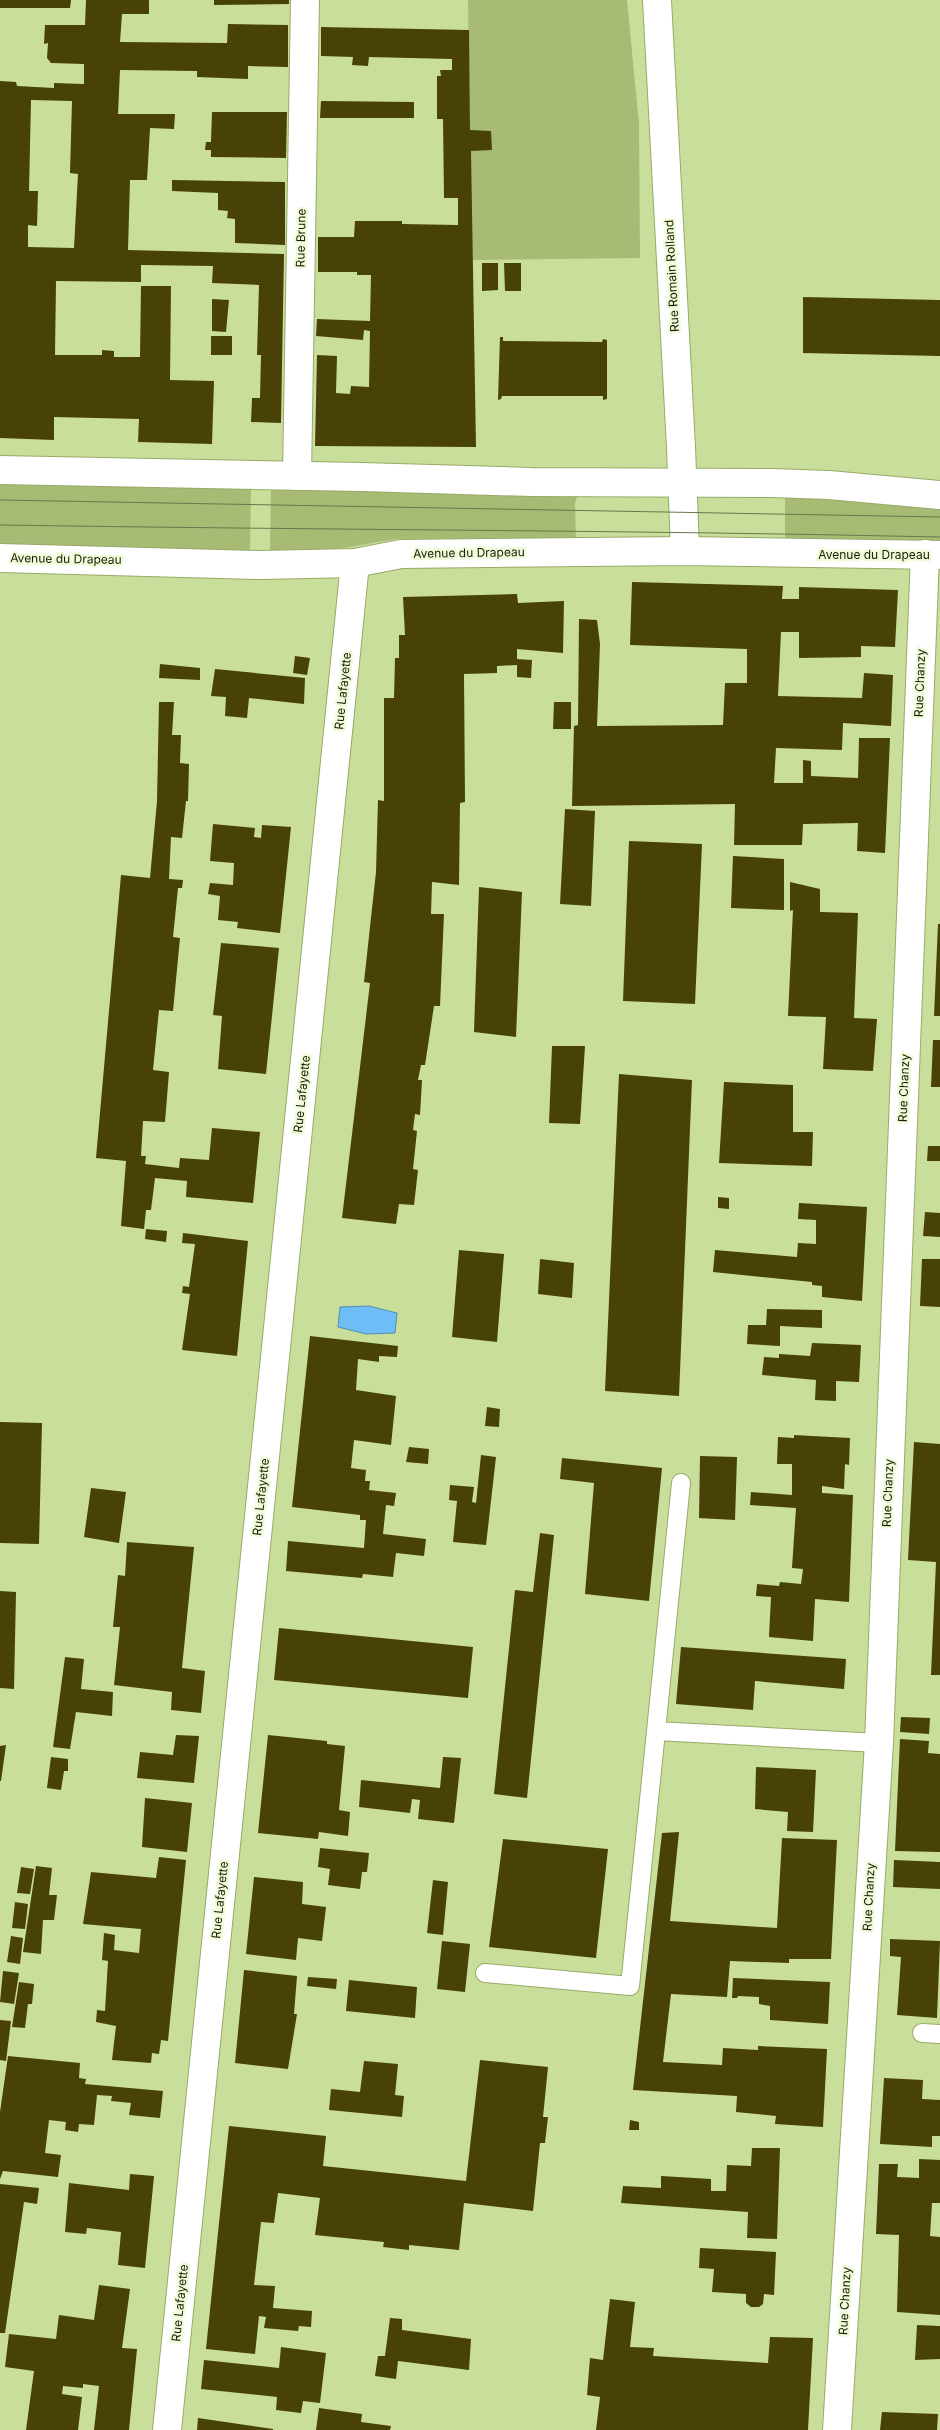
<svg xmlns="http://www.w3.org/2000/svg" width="940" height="2430" font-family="Inter,sans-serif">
  <rect width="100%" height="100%" fill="#cade9b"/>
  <!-- green -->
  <path fill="#a7bb75" d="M468,0H627L639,124L640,258L472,260Z
    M0,483L251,487L250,552L0,547Z
    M271,488L579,492L575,503L576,538L396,539L332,550L270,552Z
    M785,497H822L940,503V544L785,540Z"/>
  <!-- water -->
  <path fill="#6dbef7" stroke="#538eae" d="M369,1306L397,1313L395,1333L366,1334L338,1327L340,1307Z"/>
  <!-- building -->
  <path fill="#484108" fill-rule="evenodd" d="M0,0H71L70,8H0Z
    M86,0H149V14H122L120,42L227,43L228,24L288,25V67L248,66V79L197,77V71L120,70L118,114H175L174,129L150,128L147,180H130L128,250L284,254L281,423L251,422L252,398H260L261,355H257L259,285L212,283L213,266L141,265V282L56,281L55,355H102V350L114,351V357H140L141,286H171L170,380L214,381L212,444L138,442L139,419L54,417V440L0,438V81L16,82L17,86L54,88V83L84,84V64L51,63L47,58L48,43L44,44L45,25H85ZM31,100L72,101L70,173L78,174L74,248L28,247V225L37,226L38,191H29Z
    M214,0H289V4L214,5Z
    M321,27L469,30L470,130L491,131L492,150L471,151L476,447L315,446L317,355L337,356L336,393L350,394L351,386L369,387L370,331L364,330L363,340L316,336L317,319L370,321L371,275H357V272H318V237H354L355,221H402V224L458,225V198H444L443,119H437V76H441L440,70H452V59L369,57L368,66L352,65L353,57L321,56Z
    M321,101L414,102V118H320Z
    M212,112H287L286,158L211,157V150H205L206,142H211Z
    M172,180L285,182V245L235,243V219L227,218L228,211L218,210V193L172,191Z
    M482,263H498V290L482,291Z
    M504,263H521V291H505Z
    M803,297L940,300V356L803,353Z
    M212,299L229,300L226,332L212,331Z
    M211,336H232V355H211Z
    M500,337H503V341L602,342L603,339L607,340V399L603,400V396H502L501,399L498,400Z
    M632,582L783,586L782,599H799V587L898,590L895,647L861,646V657L799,658V632H781L778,696L862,698L864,673L893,675L891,726L843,723L842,750L776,748L774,783H803V760L811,761V776L858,778L859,738H890L885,853L857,851L858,823L803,824L802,845H734L735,804L572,806L574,726L578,725L579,619L597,620L600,644L597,726L723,725L725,683H747V649L630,645Z
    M517,594L518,603L564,601L563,653L517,649V659L532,660L531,678L517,677V665L497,666V673L464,674L465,802L460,803L459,885L432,882L431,914H444L440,1006H434L425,1065H421L418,1080H422L420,1115L415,1114L413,1130L417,1131L413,1169L418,1170L414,1205L399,1204L396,1224L342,1218L370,983L364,982L376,872L378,800L384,801V698H394L395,658H399V635H405L403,597Z
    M295,656L310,658L307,675L293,673Z
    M160,664L200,668V680L159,678Z
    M215,669L305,678L304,704L249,698L247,718L225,716L226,697L211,696Z
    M159,702H174L172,735H181L180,763L189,764L188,801H186L182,838L171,837L169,879L183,880L182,888H178L173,937L180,938L173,1011L159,1010L153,1070L169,1072L165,1122L143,1121L141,1156H146L145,1164L179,1168L180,1158L209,1160L212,1128L260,1132L253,1203L186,1197L187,1181L155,1178L151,1210H146L144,1229L121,1226L126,1161L96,1158L121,875L150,878L157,801Z
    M554,702H571V729H553Z
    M565,809L595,811L591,906L560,904Z
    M213,824L255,828L254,837L261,838L262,825L291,827L280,933L237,928L238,922L218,920L220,896L208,894L210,883L233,885L234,863L210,861Z
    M629,841L702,844L695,1004L623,1001Z
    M733,856L784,859V910L731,908Z
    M790,882L820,889V912L858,913L854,1018L877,1019L873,1071L823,1069L826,1017L788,1016L793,910L790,911Z
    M479,887L522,892L516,1037L474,1032Z
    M938,924H940V1016H934Z
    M221,943L279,948L266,1074L218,1069L222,1016L213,1015Z
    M933,1040H940V1087H931Z
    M552,1046H585L580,1124L549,1123Z
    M619,1074L692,1080L679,1396L605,1391Z
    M724,1082L793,1085V1132H813L812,1166L719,1163Z
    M928,1146H940V1161H927Z
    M718,1197L729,1198V1209L718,1208Z
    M799,1203L867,1207L862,1301L822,1297V1286L812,1285V1282L713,1272L715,1250L797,1257L798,1243L816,1244V1220L798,1219Z
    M925,1212L940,1213V1237L923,1236Z
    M146,1229L167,1231L166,1242L145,1239Z
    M183,1233L248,1241L237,1356L182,1350L190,1294L182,1293L183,1286L189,1287L195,1244L182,1243Z
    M459,1250L504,1254L497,1342L452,1337Z
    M540,1259L574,1263L572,1298L538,1294Z
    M922,1259H940V1307L920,1306Z
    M767,1309L822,1310V1328L780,1326V1346L747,1344L748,1325H766Z
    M310,1336L398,1346L397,1357L379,1356V1362L358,1359L356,1390L396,1396L391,1445L354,1440L351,1468L366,1470L365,1481H370L369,1490L396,1493L394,1506L386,1505L383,1534L426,1539L424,1556L396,1553L393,1577L363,1574L362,1578L286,1571L288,1541L364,1548L366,1520H360V1515L292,1507Z
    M812,1343L861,1345L859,1382L836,1381V1401L815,1400L816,1380L762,1375L764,1357L779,1358V1354L810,1356Z
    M487,1407L500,1409L499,1427L485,1426Z
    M0,1422L42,1423L39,1544L0,1543Z
    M794,1435L850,1438L849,1465L845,1464L844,1489L822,1486V1493L853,1495L849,1602L815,1599L813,1641L769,1637L771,1597L756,1596L757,1584L779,1586L780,1582L801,1584L803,1569L792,1568L796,1508L750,1505L751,1492L792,1495V1464H777L778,1437L794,1438Z
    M914,1442L940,1444V1675H931L936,1562L908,1560Z
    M409,1447L429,1449L428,1464L406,1462Z
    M481,1455L496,1457L486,1545L453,1542L457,1501L449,1500L450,1485L474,1487L472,1502L476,1503Z
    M700,1456L737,1457L735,1520L699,1518Z
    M562,1458L662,1468L649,1601L585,1594L594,1483L560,1479Z
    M91,1488L126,1492L119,1543L84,1537Z
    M540,1533L554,1535L527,1798L494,1794L515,1590L533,1592Z
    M127,1542L194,1547L182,1668L205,1671L201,1713L171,1710L172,1692L114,1685L120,1627H113L118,1575L125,1576Z
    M0,1591L16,1592L14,1689L0,1688Z
    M279,1628L473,1647L468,1698L274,1680Z
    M681,1647L846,1659L844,1689L755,1681L753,1710L676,1704Z
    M65,1657L84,1659L81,1689L113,1692L112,1716L76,1712L70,1749L53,1747Z
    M901,1717L930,1718L929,1734L900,1732Z
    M176,1735L199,1736L194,1783L137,1778L140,1752L173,1755Z
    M268,1735L327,1741V1744L345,1746L339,1810L350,1812L348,1836L319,1832L318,1839L258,1833Z
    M900,1739L929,1741L928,1753L940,1754V1852L895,1851Z
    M6,1745L1,1781H0V1746Z
    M51,1757L68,1759V1771H64L61,1790L47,1788Z
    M443,1757L461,1758L454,1823L418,1819L420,1800L412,1799L410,1813L359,1807L361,1780L440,1788Z
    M756,1767L816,1770L813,1832L787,1831L788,1812L755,1809Z
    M145,1798L192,1803L187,1852L142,1847Z
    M679,1832L670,1921L777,1928L782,1838L837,1840L831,1959H789V1963L730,1961L727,1997L671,1994L663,2062L722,2065L723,2048L758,2050V2046L827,2049L823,2127L775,2124L776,2116L736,2112L737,2096L633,2090L662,1833Z
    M503,1839L608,1849L596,1958L489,1947Z
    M320,1848L369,1853L367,1872H362L360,1889L328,1885L330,1869L318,1867Z
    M159,1857L186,1860L168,2041L161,2040L159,2054L152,2053L151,2063L112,2060L116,2026L96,2022L97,2010L105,2011L108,1961L102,1960L104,1933L115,1935L114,1950L139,1953L141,1929L83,1924L91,1872L156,1878Z
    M894,1860L940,1862V1889L893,1887Z
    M36,1866L52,1868L49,1895H57L54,1920H43L41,1954L23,1952Z
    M21,1867L34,1869L30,1894L17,1893Z
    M254,1877L303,1882L302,1904L326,1907L322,1941L298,1938L296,1960L246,1954Z
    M433,1880L448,1882L443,1935L427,1933Z
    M15,1902L28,1904L25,1929L12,1928Z
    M11,1936L23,1938L20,1964L7,1962Z
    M890,1939L940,1941L937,2018L897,2015L901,1957L890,1956Z
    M442,1941L470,1944L465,1992L437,1989Z
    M244,1970L297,1976L294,2014H297L288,2069L235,2063Z
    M3,1971L19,1973L14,2004L0,2002Z
    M308,1977L337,1979L336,1989L307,1986Z
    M733,1978L830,1982L828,2024L770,2020V2006L759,2004V1997L738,1996L737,1998H732Z
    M349,1980L417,1987L415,2018L346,2011Z
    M19,1982L34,1984L32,2004H28L25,2028L12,2027Z
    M0,2020L11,2021L6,2061L0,2060Z
    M8,2056L80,2063L79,2078L86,2079L85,2084L163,2091L160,2118L129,2115L131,2103L111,2101L112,2096L97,2095L94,2125L79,2124L78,2132L65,2130L66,2122L49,2120L45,2153L61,2155L58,2177L3,2171L0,2179V2112Z
    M480,2060L548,2067L543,2117H548L545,2143H540L533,2211L464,2203L459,2250L409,2245V2250L383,2247L384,2242L315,2235L320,2198L278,2193L274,2223L261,2222L254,2285L275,2286L273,2308L312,2311L311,2327L299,2326L298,2331L264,2328L266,2317L259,2316L255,2354L206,2349L229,2126L326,2136L323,2166L466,2181Z
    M364,2061L398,2064L395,2095L404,2096L402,2117L329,2110L331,2089L360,2092Z
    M884,2078L923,2080L922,2099L940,2100V2136H932V2147L880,2144Z
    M630,2120L639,2122V2130H629Z
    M752,2148H780L777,2239L747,2238L748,2212L621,2203L623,2186L661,2188V2176L711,2179V2191H726L727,2165L751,2166Z
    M919,2159L940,2160V2203H932L930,2236L940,2237V2315L897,2312L899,2235L876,2234L879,2164H898L897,2177L919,2178Z
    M130,2174L154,2176L145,2268L118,2265L121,2232L87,2228L86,2234L65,2232L69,2183L129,2190Z
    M0,2184L39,2188L37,2204L24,2202L5,2333H0Z
    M700,2248L776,2252L774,2295L764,2294L763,2304L759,2307H751L746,2303V2294L712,2292L714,2269L699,2268Z
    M99,2285L130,2289L122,2348L137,2349L129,2430H94L99,2386L83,2384V2388L63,2386L62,2394L82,2397L78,2430H26L34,2371L5,2367L9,2334L56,2339L59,2315L94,2320Z
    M610,2299L635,2302L630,2347L654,2348L653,2356L768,2363L770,2337L813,2338L808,2430H596L600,2397L587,2395L590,2358L603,2360Z
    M390,2318L402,2319V2330L471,2339L469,2370L398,2361L396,2379L375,2376L378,2356H385Z
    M917,2325L940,2326V2359L915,2360Z
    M281,2347L326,2353L320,2403L303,2401L301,2413L276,2410L277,2397L201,2389L204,2360L279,2368Z
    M319,2408L362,2414L361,2422L391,2426L390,2430H316Z
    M882,2412L938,2414L937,2430H880Z
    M198,2418L273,2429V2430H197Z"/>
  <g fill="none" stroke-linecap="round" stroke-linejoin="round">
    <defs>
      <path id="service" d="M656,1731L681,1483
        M485,1973L630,1986L656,1731L879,1743
        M922,2033L940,2034"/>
      <path id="minor" d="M657,0L681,447L685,551
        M297,476L305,0
        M167,2430L355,563
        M837,2430L879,1743L925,554"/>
      <path id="secondary" d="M0,470L362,477L531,482L771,483L829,485L940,495
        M0,558L260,565L355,563L401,554L685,551L940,555"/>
    </defs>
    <!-- service casing -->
    <use href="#service" stroke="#98aa68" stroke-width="20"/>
    <!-- minor casing -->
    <use href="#minor" stroke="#98aa68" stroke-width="30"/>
    <!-- secondary casing -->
    <use href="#secondary" stroke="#98aa68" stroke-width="30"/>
    <!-- service -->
    <use href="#service" stroke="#fff" stroke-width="18"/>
    <!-- minor -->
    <use href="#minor" stroke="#fff" stroke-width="28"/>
    <!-- secondary -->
    <use href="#secondary" stroke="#fff" stroke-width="28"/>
    <!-- tram -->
    <path stroke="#6a774a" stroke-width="1" d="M0,500L940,517
      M0,525C313,530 627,530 940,537"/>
  </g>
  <g text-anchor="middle" stroke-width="5" stroke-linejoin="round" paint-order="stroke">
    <!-- street labels -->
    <g font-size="12" fill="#171e04" stroke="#f0fbd9">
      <text transform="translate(301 238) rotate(-89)" y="4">Rue Brune</text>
      <text transform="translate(672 276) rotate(-93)" y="4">Rue Romain Rolland</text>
      <text transform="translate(469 553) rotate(-1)" y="4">Avenue du Drapeau</text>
      <text x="874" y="559">Avenue du Drapeau</text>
      <text transform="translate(66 559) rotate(1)" y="4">Avenue du Drapeau</text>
      <text transform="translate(920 683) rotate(-88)" y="4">Rue Chanzy</text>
      <text transform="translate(343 691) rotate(-84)" y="4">Rue Lafayette</text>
      <text transform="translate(904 1088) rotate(-88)" y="4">Rue Chanzy</text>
      <text transform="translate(302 1094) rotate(-84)" y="4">Rue Lafayette</text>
      <text transform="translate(888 1493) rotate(-88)" y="4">Rue Chanzy</text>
      <text transform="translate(261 1497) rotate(-84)" y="4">Rue Lafayette</text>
      <text transform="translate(869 1897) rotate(-87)" y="4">Rue Chanzy</text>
      <text transform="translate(220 1900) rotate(-84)" y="4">Rue Lafayette</text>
      <text transform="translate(845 2301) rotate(-87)" y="4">Rue Chanzy</text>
      <text transform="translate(180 2303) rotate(-84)" y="4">Rue Lafayette</text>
    </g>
  </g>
</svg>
